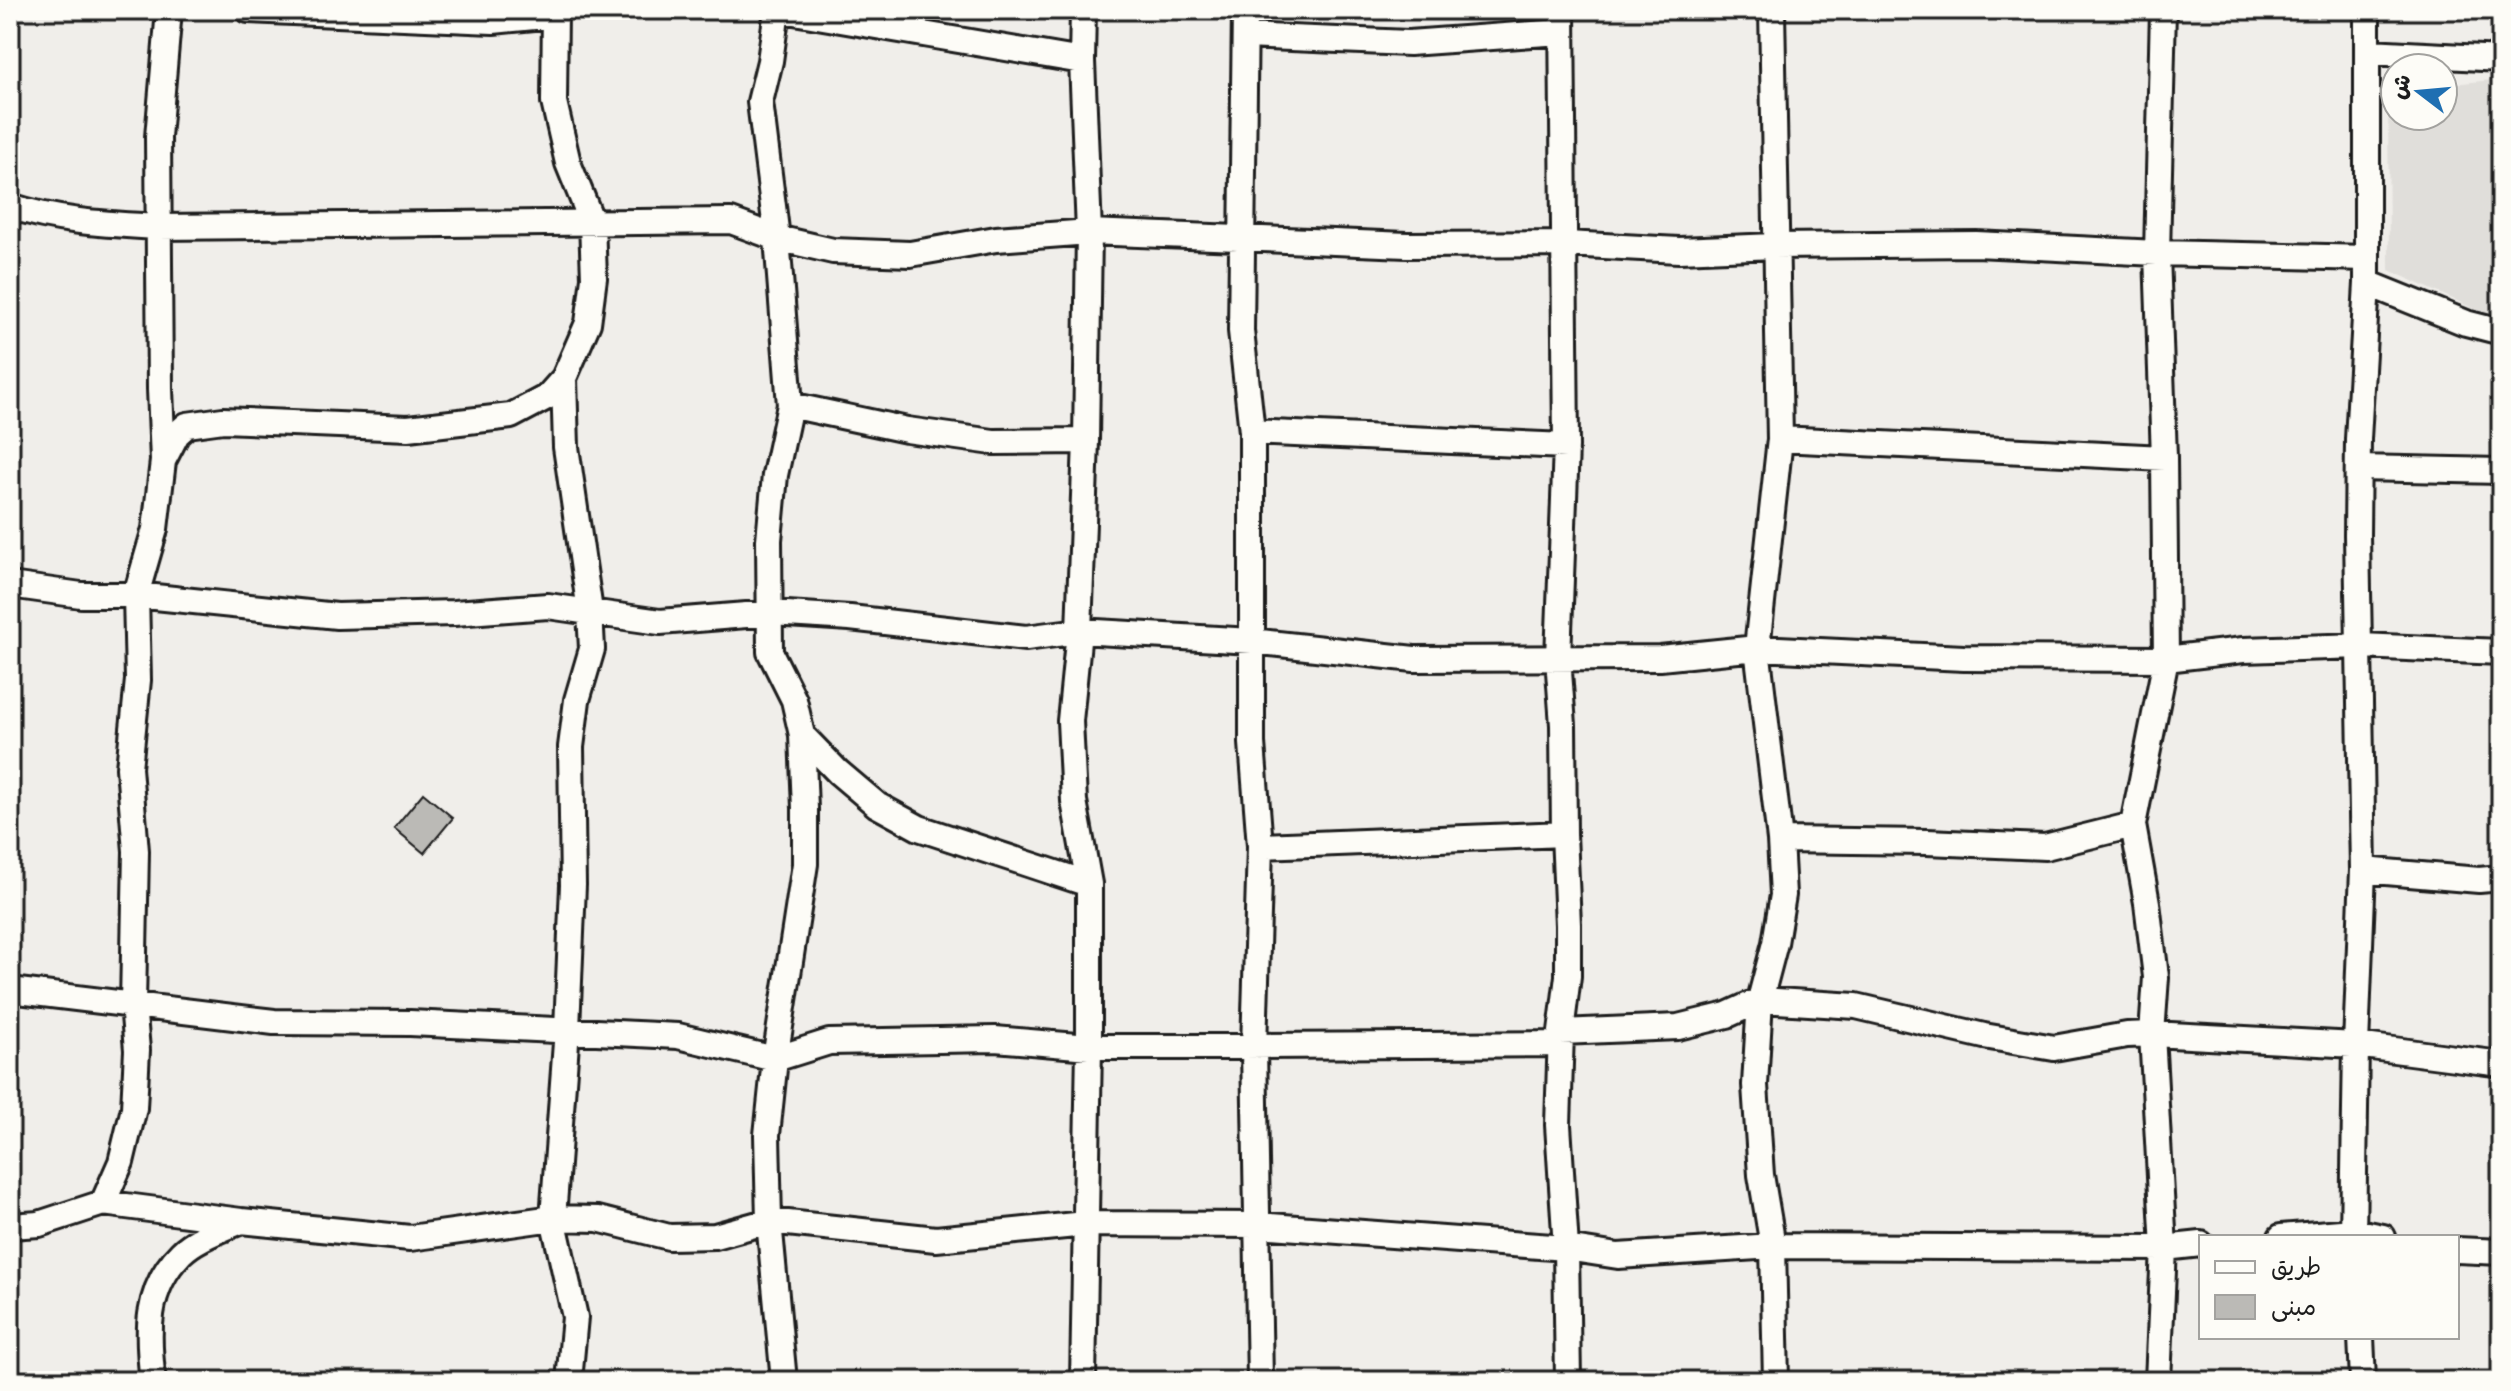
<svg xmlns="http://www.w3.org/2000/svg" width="2511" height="1391" font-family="'Indie Flower','Playpen Sans Arabic',sans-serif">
  <rect width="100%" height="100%" fill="#f0eeea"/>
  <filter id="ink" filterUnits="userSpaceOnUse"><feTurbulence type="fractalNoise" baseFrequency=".0125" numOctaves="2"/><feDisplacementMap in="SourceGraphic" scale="16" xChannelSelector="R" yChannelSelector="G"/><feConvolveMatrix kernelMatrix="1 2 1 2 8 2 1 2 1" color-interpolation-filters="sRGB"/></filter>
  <g filter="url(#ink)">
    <!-- built -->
    <path fill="#e0deda" d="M2501,79V321L2389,270L2388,90H2395V116H2443V85Z"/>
    <!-- building -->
    <path fill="#bbbab6" stroke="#1c1c1c" stroke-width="2" d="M423,793L453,818L424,853L394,828Z"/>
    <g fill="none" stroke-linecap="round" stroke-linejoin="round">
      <defs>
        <path id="minor" d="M248,10L493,21L555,15
          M555,10L554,102L568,163L592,222L594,278L588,323L564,378L566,447L590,611L592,649L577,700L571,747L573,885L567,1029L553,1218L575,1317L569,1381
          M777,10L770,61L760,102L777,238L790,405L775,475L769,540L770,652L794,700L802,735L805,809V864L775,1059L767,1135L769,1221L784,1381
          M782,10L1082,61
          M1083,10L1082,61L1089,232L1086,441L1079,631L1070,721L1074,801L1089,884V1047L1083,1381
          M1245,10L1241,331L1252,432V743L1260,846L1254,1048L1260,1381
          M1562,10L1566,446L1558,658L1563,725L1564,834L1568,925V976L1561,1032L1558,1125L1566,1248L1568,1381
          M1772,10L1780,439L1757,648L1780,840L1783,895L1775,943L1760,1000L1755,1085L1761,1175L1773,1246L1776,1381
          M1245,36L1409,43L1561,32
          M2369,52L2501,59
          M10,206C58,222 107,224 158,227L731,221L777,238L833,251L910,254L996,239L1089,232L1407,245L1566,244L1679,250L1775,246L1976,244L2157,253L2367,258
          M2367,283L2466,323L2501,332
          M790,405L907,430L993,442L1086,441
          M1252,432L1566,446
          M1780,439L2164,458
          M164,459L177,434L187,425L223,420L408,428L511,416L547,397L564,378
          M2358,468L2501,471
          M10,585L81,595H136L337,616L454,613L548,606L660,622L771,613L850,618L1026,638L1079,631L1252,641L1414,659L1660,658L1757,648L1964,658L2166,659L2243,650L2360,646L2501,652
          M802,735L838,772L877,805L919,828L1089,884
          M1780,840L1927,842L2045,847L2133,825
          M1260,846L1564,834
          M2363,870L2479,880L2501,878
          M10,990L274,1022L410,1023L678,1036L775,1059L829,1042L995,1039L1089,1047L1560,1044
          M1561,1032L1678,1027L1727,1015L1760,1000L1856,1006L1984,1036L2054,1048L2127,1035L2152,1034L2356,1045L2501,1064
          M103,1203L121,1162L134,1108L137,1050L133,1004L136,851L129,768L138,680L136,595L155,529L163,461L160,389L158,137L169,10
          M10,1226L39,1224L103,1203L241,1221L410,1238L553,1218L598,1219L669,1237L715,1236L769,1221L936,1239L1085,1224L1257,1225L1566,1248L1618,1256L1773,1246L2164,1248L2201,1244
          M2281,1237L2353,1231L2383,1237
          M2353,1237L2356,1045L2363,870L2357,535L2358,439L2367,283V10
          M2457,1250L2501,1252
          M2361,1337L2363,1381
          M153,1381C147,1334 145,1289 181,1253C196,1238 221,1230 241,1221
          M2158,1381L2164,1248L2152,1034L2156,977L2147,903L2133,825L2166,659L2164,458L2157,253L2163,10"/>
      </defs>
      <!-- minor casing -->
      <use href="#minor" stroke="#1c1c1c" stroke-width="30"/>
      <!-- minor -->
      <use href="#minor" stroke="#fdfcf7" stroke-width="24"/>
    </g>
  </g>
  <!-- margin -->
  <rect width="2511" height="1391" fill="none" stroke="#fdfcf7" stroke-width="40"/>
  <rect x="20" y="20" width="2471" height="1351" fill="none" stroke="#1c1c1c" stroke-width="3" filter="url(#ink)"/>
  <!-- legend -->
  <rect x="2199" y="1235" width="260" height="104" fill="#fdfcf7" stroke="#a3a29f" stroke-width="2"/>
  <rect x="2215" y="1261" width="40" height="12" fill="#fdfcf7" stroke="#a3a29f" stroke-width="2"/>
  <text x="2271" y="1275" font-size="24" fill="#1c1c1c">طريق</text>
  <rect x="2215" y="1295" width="40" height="24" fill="#bbbab6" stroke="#a3a29f" stroke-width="2"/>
  <text x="2271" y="1315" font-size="24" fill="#1c1c1c">مبنى</text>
  <!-- north arrow -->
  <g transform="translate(2419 92) rotate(286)"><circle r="38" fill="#fdfcf7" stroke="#a3a29f" stroke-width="2"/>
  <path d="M0-6L14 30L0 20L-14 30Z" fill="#1f6fb2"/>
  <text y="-12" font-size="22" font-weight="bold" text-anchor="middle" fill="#1c1c1c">ش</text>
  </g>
</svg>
